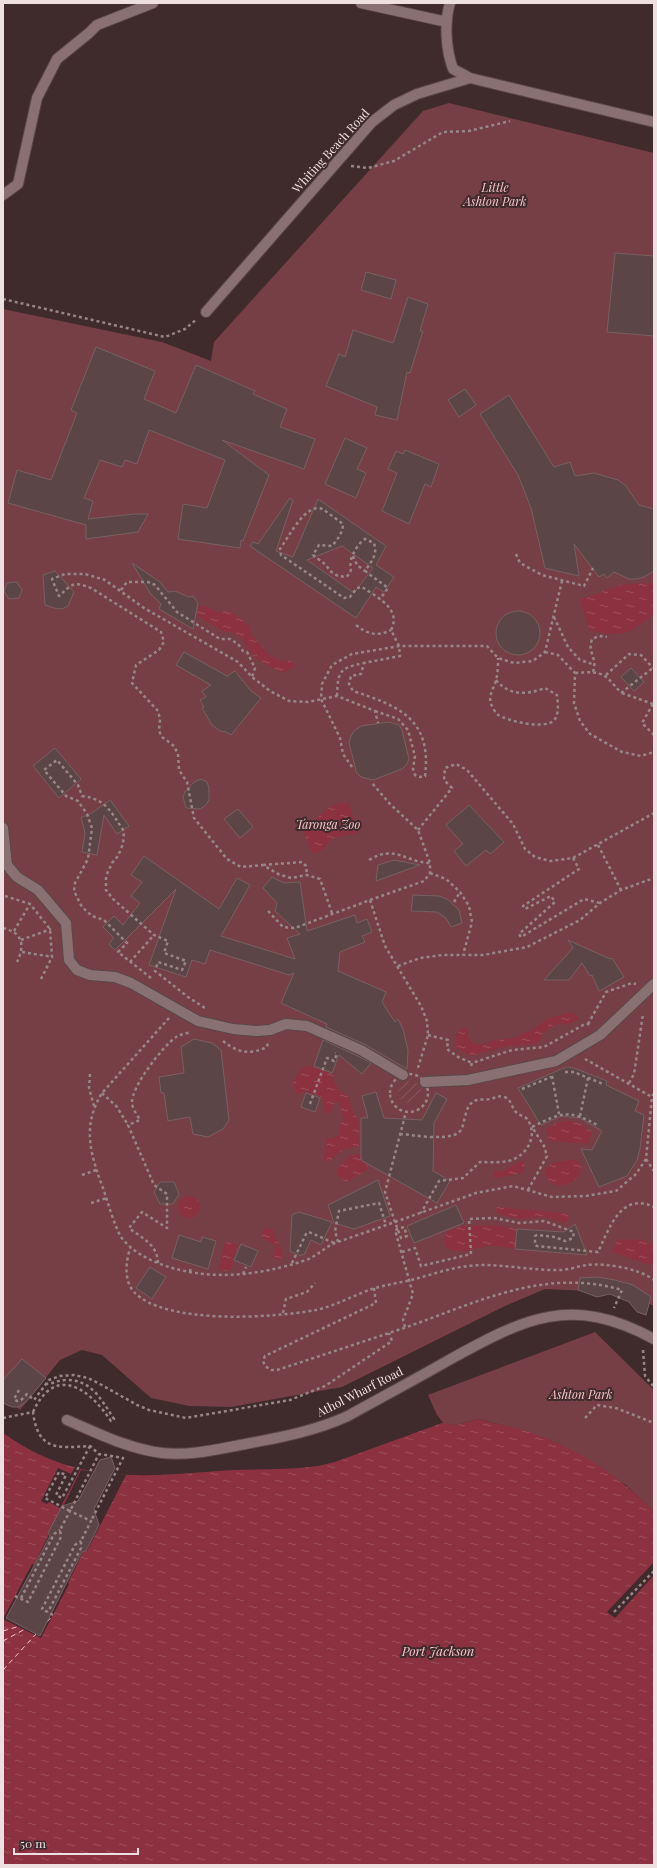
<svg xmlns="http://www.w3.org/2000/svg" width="657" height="1868" font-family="'Playfair Display',serif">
  <defs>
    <pattern id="garden-furrows" width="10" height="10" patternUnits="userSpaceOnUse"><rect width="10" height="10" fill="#753f45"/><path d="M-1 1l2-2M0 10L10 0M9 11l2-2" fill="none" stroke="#895a60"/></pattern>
    <pattern id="water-ripples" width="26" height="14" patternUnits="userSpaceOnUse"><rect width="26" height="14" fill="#8c313f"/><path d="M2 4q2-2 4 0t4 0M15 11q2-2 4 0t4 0" fill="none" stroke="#9c4f5a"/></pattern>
  </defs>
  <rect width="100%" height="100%" fill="#3f2a2c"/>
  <!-- park -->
  <path fill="#753f45" d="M449,103L654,153V1306L628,1293L545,1289L505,1306L342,1387L231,1407L189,1406L151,1398L102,1355L82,1350L60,1360L20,1410L3,1396V309L162,342L211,361L214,342L423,111Z
    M595,1332L654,1390V1512L627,1486L604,1470L555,1442L528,1432L479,1419L456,1425L444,1424L437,1415L428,1395Z"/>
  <!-- garden -->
  <path fill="url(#garden-furrows)" d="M399 1092a11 11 0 1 1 22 0a11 11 0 1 1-22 0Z"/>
  <!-- water -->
  <path fill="url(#water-ripples)" d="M654,583V614C628,634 623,639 589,630L580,599C595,596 608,588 622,585C633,583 644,584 654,583Z
    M199,606H204L219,613L223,611L231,612L240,618L249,626L251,634L268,654L278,660L290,661L296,666L282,673L255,658L241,637L232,632H224L197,616Z
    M340,803H349L358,833L333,838L322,850L315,854L311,851L303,831C318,821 319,810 340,803Z
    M567,1013H574L580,1019L568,1025C559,1020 549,1029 542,1034L541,1040L535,1044L503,1047L471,1056L456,1048C454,1040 456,1033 463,1028H467L468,1037L473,1043C483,1047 487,1042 497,1040C509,1038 516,1040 526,1031H531L547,1019Z
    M310,1066L333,1075C334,1085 339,1092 348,1096L353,1112L359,1121V1146L344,1149L329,1162L325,1161L324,1158L326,1139L335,1137L340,1134V1126L343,1120L340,1103L335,1101L331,1113H325L322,1097L306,1091L297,1094C288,1084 297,1076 303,1067Z
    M569,1121L579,1123L592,1132L588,1144L549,1141L546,1129L559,1122Z
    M365,1153L368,1170L346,1182L338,1175L337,1170L350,1155Z
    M568,1160H576L581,1165C586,1182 547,1199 545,1170L552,1163Z
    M520,1161H523L525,1164L523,1173L496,1178L493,1177L494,1171H504Z
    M178 1207a11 11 0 1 1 22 0a11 11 0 1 1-22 0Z
    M498,1207L564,1213L568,1214L569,1218L568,1221L563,1223L545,1217L520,1219L497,1214L496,1208Z
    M494,1225L517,1229L515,1249C508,1248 499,1246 491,1246C475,1247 458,1257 446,1247L444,1240L447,1232L461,1226Z
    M265,1228L272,1229L283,1254L280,1260L274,1258L275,1245L264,1239L261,1235Z
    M617,1239C629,1242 645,1235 654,1247V1262L649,1265L612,1252Z
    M228,1242L237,1244L238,1247L233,1260L234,1265L228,1271L220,1270L219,1268C223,1258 221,1252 225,1243Z
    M479,1419C496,1424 513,1427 529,1432C577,1448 620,1476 654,1512V1865H3V1433C79,1487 146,1476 233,1470C261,1469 289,1470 318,1466L335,1462L442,1423L456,1425Z"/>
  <!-- pier -->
  <path fill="#3f2a2c" d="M75,1467L81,1468L60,1508L49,1502L47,1504L41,1501L58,1468L71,1474Z
    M81,1470L126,1475L87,1551L84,1550L68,1583L69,1584L41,1638L3,1619L32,1564L34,1565Z
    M654,1562V1575L615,1618L607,1612Z"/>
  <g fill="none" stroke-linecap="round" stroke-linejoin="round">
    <!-- ferry -->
    <path stroke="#fbc5c9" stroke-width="1" stroke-dasharray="5 4" stroke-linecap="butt" d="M47,1622L53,1615
      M3,1631L20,1626
      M3,1641L27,1628
      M3,1670L37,1633"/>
  </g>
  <!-- building -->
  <path fill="#5b4546" stroke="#786062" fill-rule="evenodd" d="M615,253L654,256V336L607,332Z
    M366,272L396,280L391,299L361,290Z
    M408,297L428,304L420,331H423L410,373L407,372L397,420L375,415L377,407L326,386L339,354L345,357L353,330L393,343Z
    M96,347L155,371L144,399L176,413L196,365L255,391L253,394L287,409L280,427L315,439L304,469L222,440L269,475L243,541L241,540L240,548L178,539L183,504L207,508L225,460L149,430L137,464L125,460L122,467L100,460L84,498L93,501L88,519L134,514H148L138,532L86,539V525L8,503L17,470L51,480L77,413L71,410Z
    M465,389L476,405L459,417L448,400Z
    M509,395L554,467L570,462L575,476L594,473L618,480L626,486L639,505L654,509V571L644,577L637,579H629L614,572L607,578L604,574L599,577L574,544L579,576L545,568L531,508L518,475L480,414Z
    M345,438L367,448L357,469L366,473L356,498L325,484Z
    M405,450L439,464L431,487L425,484L409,524L382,511L397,473L388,469L396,451L403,454Z
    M290,498L293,500L276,551L293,557L318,499L386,546L376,565L394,577L384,592L376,587L356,618L250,546L253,542L258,544ZM342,546L373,568L354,593L307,560Z
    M132,563L160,582L168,592L175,591L189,597L193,596L198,603L193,629L159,609L161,604L150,593Z
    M55,571L74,592L68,606L62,609L54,608L45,605L43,575Z
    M17,582L22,590L19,598L9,599L4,591L7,583Z
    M496 633a22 22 0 1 1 44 0a22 22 0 1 1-44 0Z
    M184,652L227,676L235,671L251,691L261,698L231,735L224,731L222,732L212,725L202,708L204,707L200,700L206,697L202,691L211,685L176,665Z
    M631,668L644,682L634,691L621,677Z
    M389,722L399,725L402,730L409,759L407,764L402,769L373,780L361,777L356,772L355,766L349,743L351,736L354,731L361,726Z
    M55,748L81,779L59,798L33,766Z
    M201,779L207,782L209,788V800L206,805L200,809L186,808L183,797L185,792L194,782Z
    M110,800L129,826L117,834L104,815L97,855L82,852L85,833L81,817L89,815Z
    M469,805L504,842L490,854L486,850L466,866L454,851L463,844L446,825Z
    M238,809L253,827L240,838L224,819Z
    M144,856L219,909L237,878L250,885L221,936L295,959L287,938L300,934L275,911L277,903L263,888L272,877L284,883L300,882L307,931L355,915L357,923L367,919L372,932L362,936L365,942L340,952L338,971L386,992L382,1002L395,1022L398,1019L403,1029L408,1050L407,1069L364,1044L326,1027L327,1024L281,1003L294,973L289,975L210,950L205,964L192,960L186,977L149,965L176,889L115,950L109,944L114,938L103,927L114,916L123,925L140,903L131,896L142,882L131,875Z
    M394,860L420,865L376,881L378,865Z
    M413,895L439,896L447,899L459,910L462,923L451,927L446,918L437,912L411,911Z
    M568,940L610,959L612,958L624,977L599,991L592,975L590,976L582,963L569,980H544L573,948Z
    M194,1039L212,1043L221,1050L229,1120L223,1129L208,1137L193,1134L190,1117L168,1121L164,1093H161L159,1077L184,1073L181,1047Z
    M323,1040L358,1056L371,1063L362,1074L339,1055L332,1073L314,1066Z
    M566,1067L574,1068L607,1081L606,1085L639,1101L635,1111L644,1115L640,1149L637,1160L627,1176L599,1187L581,1149L592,1150L602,1131L580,1118L561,1116L541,1125L518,1088Z
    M376,1092L384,1118L422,1120L436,1093L447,1099L434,1123L433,1171L450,1181L437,1203L361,1160V1118H368L362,1096Z
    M306,1093L320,1098L315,1112L301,1107Z
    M378,1180L390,1216L354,1229L334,1223L328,1205Z
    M160,1182H174L179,1194L173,1204H160L154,1192Z
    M456,1205L464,1223L414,1243L407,1226Z
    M299,1212L332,1222L321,1245L311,1240L304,1255L302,1254L301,1256L290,1251L292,1215Z
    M575,1224L587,1255L515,1249L517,1229L564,1232Z
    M179,1235L201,1242L202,1237L216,1241L208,1269L172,1258Z
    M241,1244L258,1251L251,1267L234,1260Z
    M150,1267L166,1277L152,1299L136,1288Z
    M597,1277L615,1280L633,1285L651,1297L646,1315L637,1312L629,1302L610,1294L597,1297L578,1290L580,1278Z
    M22,1359L46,1378L26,1402L18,1407H12L3,1403V1380Z
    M111,1457L115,1468L94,1509L99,1525L86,1551L82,1552L40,1636L6,1618L50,1536L48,1533L62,1506L78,1501L100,1460Z"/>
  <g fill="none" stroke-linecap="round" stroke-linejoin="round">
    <defs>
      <path id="lane" d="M3,828L7,865L17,877L38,890L66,923L69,960L77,970L90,975L115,977L131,983L198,1021L233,1029L257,1031L270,1030L286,1024L307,1026L361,1050L403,1075
        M425,1082L468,1080L556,1061L600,1035L654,984"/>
      <path id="street" d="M361,3L447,22
        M450,3C444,23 446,50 453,69L470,78
        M3,195L18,184L37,98L57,59L89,33L97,25L153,3
        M206,312L372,122L394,105L417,94L470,78L654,122"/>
      <path id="secondary" d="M67,1420C97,1433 129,1449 162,1453C188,1456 214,1450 240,1445C277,1438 313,1432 348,1416C382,1397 416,1379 449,1360C525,1318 571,1294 654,1339"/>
    </defs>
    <!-- lane casing -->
    <use href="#lane" stroke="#594849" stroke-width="12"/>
    <!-- street casing -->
    <use href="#street" stroke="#594849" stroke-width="12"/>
    <!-- secondary casing -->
    <use href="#secondary" stroke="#594849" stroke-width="12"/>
    <!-- path -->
    <path stroke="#988788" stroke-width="2.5" stroke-dasharray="3 3" stroke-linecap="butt" d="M351,166L368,168L394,161L443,132L469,131L510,121
      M3,299L165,337L185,329L197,319
      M516,554L520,563L542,575L584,586L593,568
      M353,556L357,565L365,571
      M121,590L127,582H148L155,585L177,612L220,639H230L238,644L243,651L247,652L255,668L252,677
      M554,617L568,647L580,660L595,665
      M356,625C367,634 377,637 391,630
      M545,652L558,655L575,673L574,703L580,721L590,734L622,752L641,756L654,752
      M593,672C598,657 587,654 592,639L599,636L607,637
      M575,673C603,671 603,672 621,693L654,667
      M606,675L629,654L641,655L653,668
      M496,680C509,696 527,695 545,688L557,695C558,703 559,713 555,719C548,731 506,721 497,714C495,712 493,708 492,706C487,696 494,689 496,680C498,673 498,665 498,658
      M622,693L653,704
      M337,696C338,671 339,668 364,663
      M653,704L642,723L654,735
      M375,711L398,719L408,730L415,756L413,769L415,775L420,777L425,776C432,719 399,706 353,691L349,684L351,676L361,674L364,663L400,656L399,646L391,630C402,609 377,597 362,587L357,588L350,597L344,598L281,555L280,549C288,538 306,502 322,509C329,513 336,519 343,524C343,532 338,539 332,546L319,545L313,555L326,565L330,571L338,576L346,577C354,571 349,568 351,560C352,554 360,541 365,539L374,543C378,555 371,562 365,571L388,588L380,599
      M352,767L343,754L340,738L321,699L322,684L332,665L352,654L399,646H487L498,658L514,663L533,661L545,652L562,581
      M418,830L452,788L444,780L445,768L456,764L467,770L513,824L525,849L535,857L550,861L573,858L654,813
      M598,845L621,890
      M573,858L579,869L523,906L525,909L551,896L555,902L519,934L521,937L584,899L600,903
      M369,860C396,844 404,862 430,863
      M263,865L302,862L306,866L307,875
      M430,873L446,879L460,892L469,906L472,922L463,955
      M5,896L30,904L50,929L52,957L40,981
      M370,900L424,881L430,873V863L418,830L390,804L372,783
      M454,902L460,892
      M268,911L283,927L295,928L370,900L385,946L421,1006L427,1021L428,1035L417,1071
      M332,913L320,879L307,875L291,878L278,874L263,865L241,867L227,859L194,818L187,782L179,770L178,754L174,746L162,737L159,731L160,719L158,711L132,683L136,665L159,650L164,642L161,632L91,588C73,581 72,584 59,596L52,579L65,574H85L105,580L144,608L238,662L252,677L270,691L289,701L308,702L337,696L375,711L378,723
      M3,928C23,933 25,945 17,962
      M14,931L30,904
      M21,940L51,929
      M22,952L53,957
      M130,962L154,935
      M398,966L420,958L443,955H483L527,947L580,920L600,903L621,890L654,878
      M151,978L118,952L127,943L104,920L92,916L82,907L74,891L75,883L88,859L92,828L87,814L78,801L66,796L44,770L57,760L78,785L82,796C107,799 111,813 124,831L123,844L118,856L112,863L106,876V890L113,899L154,935L168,941L164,953L186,961L182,970L158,962L155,971L188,997L205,1008
      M169,1018L102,1093C81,1127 91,1156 104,1191C108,1203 115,1227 121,1237C133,1253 151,1261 169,1267C214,1281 262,1275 306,1260C317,1256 325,1247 335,1243C355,1236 375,1229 395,1222L385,1192L406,1112
      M588,1024L606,992L632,983L636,984
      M428,1035L448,1040L447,1049L458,1057L472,1063
      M223,1041C238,1053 250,1055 267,1047L268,1042
      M585,1059L652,1097L654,1093
      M471,1066L472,1063L512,1050L544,1047L585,1024H588L592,1026
      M565,1072H574L603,1084
      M90,1074L89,1088L94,1106
      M390 1093a19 19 0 1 1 38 0a19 19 0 1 1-38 0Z
      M552,1076L559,1114
      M629,1083L634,1074L643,1014
      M522,1089L551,1077
      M102,1093L117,1107L128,1125
      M310,1104L327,1058L334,1061L337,1054L335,1053
      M580,1116L588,1078
      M400,1134C415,1135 445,1141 458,1133C467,1127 462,1104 477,1100C481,1099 486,1100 490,1099C495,1098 499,1095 504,1097C512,1099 511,1108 517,1113C520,1116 525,1116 527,1119C539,1135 527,1157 508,1161C499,1163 489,1162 480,1162L463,1178L439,1181L421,1213
      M646,1159L654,1171
      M82,1175L96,1170
      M528,1190L547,1156L544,1146L532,1127C562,1112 568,1109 599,1126
      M91,1203L107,1198
      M338,1242L335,1231L339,1211L379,1203L386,1225
      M131,1246C126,1259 123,1280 134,1292C165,1325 273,1318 316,1310C335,1306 354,1295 372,1289C385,1285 398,1283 411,1280C427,1276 444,1270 461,1267C494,1261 527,1271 560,1270C569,1270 578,1266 587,1265C606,1263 638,1268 654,1280
      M402,1252L415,1248L421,1266L471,1254L469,1219L494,1218L519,1223L544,1221L574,1232L573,1238L565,1241L555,1237L537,1235L535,1236V1245L537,1246L598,1252C609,1229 621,1191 654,1207
      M158,1263C157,1244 143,1239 129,1228L142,1212L167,1228V1194L154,1185L128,1125L140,1120C137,1115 132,1108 132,1103C131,1087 163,1046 176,1037C180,1034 186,1034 191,1032
      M292,1263L306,1234L309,1232L334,1243
      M190,1272L191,1266
      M243,1274L246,1267
      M374,1288L376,1303L265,1356L263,1361L265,1366L271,1370H277C320,1356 362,1342 404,1328C476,1303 544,1267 622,1290L614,1308
      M283,1313L286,1299L307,1292L315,1283
      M405,1327L403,1320L413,1294L395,1230L404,1227L407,1236L401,1238L395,1222L476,1193L513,1186L552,1197L586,1196L616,1191L636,1174L646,1159L652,1097
      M643,1350L645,1376L654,1387
      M19,1390L14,1399L17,1401L21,1400L27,1394L34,1400L49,1380L60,1376L74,1375L88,1378L100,1384L137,1405L149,1410L186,1418L290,1400L325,1386L392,1341L389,1333
      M33,1412C55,1364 89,1388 111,1421L114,1419C101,1399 91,1379 65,1380C58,1380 53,1384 46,1384
      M3,1418L33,1412C38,1451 57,1448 90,1446L99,1454L123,1458L91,1521
      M585,1418L597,1405L616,1408L654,1423
      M90,1446L62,1498L56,1495L66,1475L59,1472L45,1498L70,1511L99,1454
      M15,1596L28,1602L61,1537L60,1530L70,1511L91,1521L81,1541V1548L48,1612
      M21,1598L54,1534L60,1530
      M614,1612L654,1571
      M53,1615L42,1609L75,1545L81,1541"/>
    <!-- lane -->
    <use href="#lane" stroke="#897173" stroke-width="10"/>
    <!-- street -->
    <use href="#street" stroke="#897173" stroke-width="10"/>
    <!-- secondary -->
    <use href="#secondary" stroke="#897173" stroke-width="10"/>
  </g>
  <g text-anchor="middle" stroke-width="4" stroke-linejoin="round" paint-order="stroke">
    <!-- street labels -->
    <g font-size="12" fill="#eee0e1" stroke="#3f2a2c">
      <text transform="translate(331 151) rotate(-48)" y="4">Whiting Beach Road</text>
      <text transform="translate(360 1392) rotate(-27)" y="4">Athol Wharf Road</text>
    </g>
    <!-- park labels -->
    <g font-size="12" font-style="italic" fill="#fac5c8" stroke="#3f2a2c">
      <text x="495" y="192">Little<tspan x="495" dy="14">Ashton Park</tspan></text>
      <text x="328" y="829">Taronga Zoo</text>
      <text x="581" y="1399">Ashton Park</text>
    </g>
    <!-- water labels -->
    <g font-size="13" font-style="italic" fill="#fbc5c9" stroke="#3f2a2c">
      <text x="438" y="1656">Port Jackson</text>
    </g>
  </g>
  <!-- border -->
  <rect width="657" height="1868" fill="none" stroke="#eee0e1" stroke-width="8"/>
  <!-- scale -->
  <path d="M14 1848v6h124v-6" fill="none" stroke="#eee0e1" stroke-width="2"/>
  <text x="20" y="1848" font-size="12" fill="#eee0e1" stroke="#3f2a2c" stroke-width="3" paint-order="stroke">50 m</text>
</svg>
